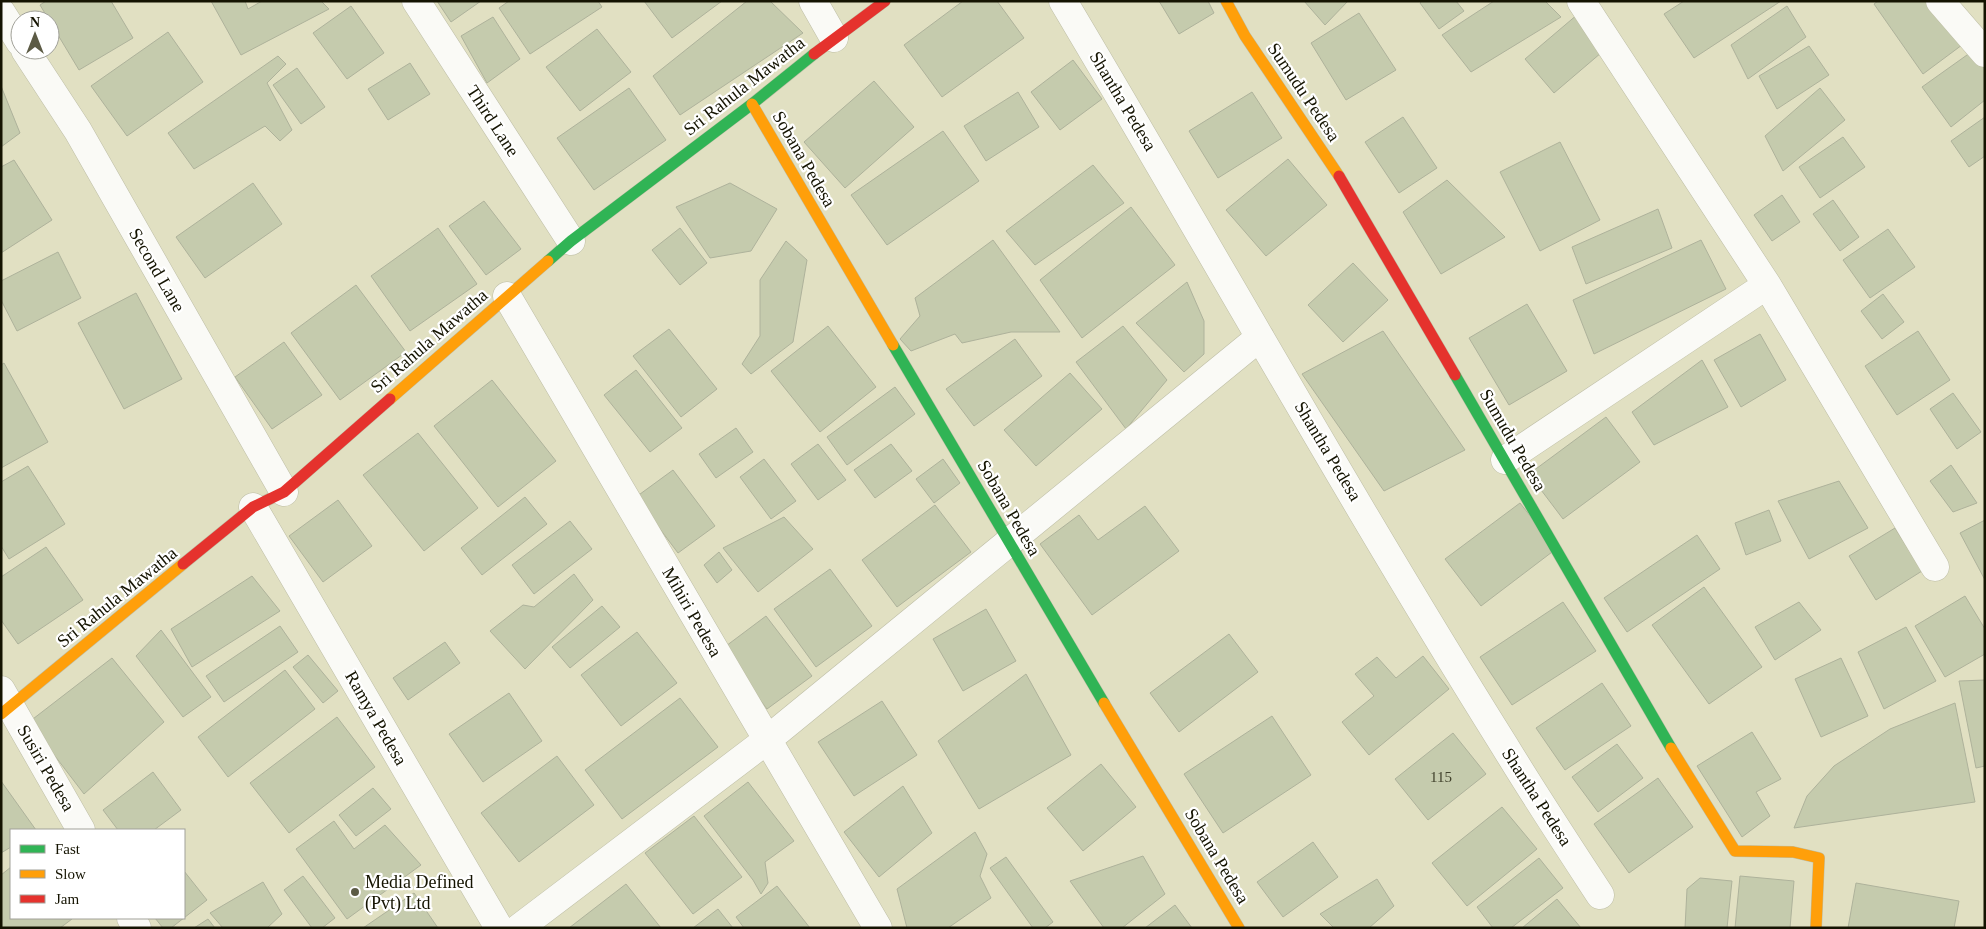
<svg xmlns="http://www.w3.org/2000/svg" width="1986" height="929" font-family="'Times New Roman',serif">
  <rect width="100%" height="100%" fill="#e1e0c2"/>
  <!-- building -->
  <path fill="#c5cbad" stroke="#aeb29b" d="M46,1H111L133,38L79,70L40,5Z
    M211,1H245L248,9L262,1H321L329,9L241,55Z
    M437,1H481L451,22Z
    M509,1H598L602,7L530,54L499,8Z
    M644,1H722L672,38Z
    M747,1H770L803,33L680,115L653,76Z
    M963,1H997L1024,38L942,97L904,45Z
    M1159,1H1208L1214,13L1179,34Z
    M1304,1H1348L1325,25Z
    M1422,1H1456L1464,11L1439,29L1420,3Z
    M1494,1H1545L1561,17L1471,72L1442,35Z
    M1684,1H1781L1694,58L1664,14Z
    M1878,1H1930L1966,42L1923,74L1874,4Z
    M351,6L384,53L347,79L313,33Z
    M1787,6L1806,37L1748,79L1731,45Z
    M1359,13L1396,70L1346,100L1311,43Z
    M1578,14L1608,47L1554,93L1525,59Z
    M493,17L520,59L487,83L461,36Z
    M597,29L631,72L580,111L546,67Z
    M168,32L203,82L127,136L91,86Z
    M1809,46L1829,75L1777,109L1759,76Z
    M1974,50L1985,62V100L1951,127L1922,87Z
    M278,56L286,64L267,83L292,130L280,141L265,126L194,169L168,133Z
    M1073,60L1102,99L1060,130L1031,92Z
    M410,63L430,94L388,120L368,89Z
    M297,68L325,107L301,124L273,85Z
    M874,81L914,127L845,188L804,142Z
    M1,86L20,133L1,147Z
    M629,88L666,140L594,190L557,138Z
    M1820,88L1845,120L1783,171L1765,136Z
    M1018,92L1039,127L986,161L964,126Z
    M1252,92L1282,138L1218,178L1189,131Z
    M1403,117L1437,168L1399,193L1365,142Z
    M1985,117V156L1969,167L1951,141Z
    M943,131L979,181L887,245L851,195Z
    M1843,137L1865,167L1820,198L1799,167Z
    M1560,142L1600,220L1540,251L1500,172Z
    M1288,159L1327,205L1266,256L1226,210Z
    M14,160L52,220L1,253V167Z
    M1093,165L1124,203L1035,265L1006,231Z
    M1447,180L1505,237L1441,274L1403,212Z
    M253,183L282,224L205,278L176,237Z
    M730,183L777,209L751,251L710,258L676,207Z
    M1782,195L1800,222L1772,241L1754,215Z
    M1833,200L1859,237L1840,251L1813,214Z
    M484,201L521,249L486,275L449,226Z
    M1131,207L1175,265L1082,338L1040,280Z
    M1658,209L1672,248L1586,284L1572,247Z
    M438,228L477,284L410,331L371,276Z
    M680,228L707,263L680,285L652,250Z
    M1888,229L1915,267L1870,298L1843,260Z
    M993,240L1060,332H1011L962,343L955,334L911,351L900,339L920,316L915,298Z
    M1701,240L1726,289L1594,354L1573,300Z
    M786,241L807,260L793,342L751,374L742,364L760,336V280Z
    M58,252L81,298L17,331L1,300V281Z
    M1353,263L1388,300L1343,342L1308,305Z
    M1187,282L1204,321V354L1184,372L1136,323Z
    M356,285L406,352L340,400L291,333Z
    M136,293L182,379L124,409L78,323Z
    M1883,294L1904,322L1882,339L1861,311Z
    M1527,304L1567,371L1509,405L1469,338Z
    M828,326L876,387L820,432L771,371Z
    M1123,326L1167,380L1126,429L1076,362Z
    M669,329L717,389L681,417L633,356Z
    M1383,331L1465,450L1384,491L1302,374Z
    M1918,331L1950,380L1897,415L1865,366Z
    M1760,334L1786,380L1741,407L1714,360Z
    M1015,339L1042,376L974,426L946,389Z
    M284,342L322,395L272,429L235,377Z
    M1702,360L1728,407L1654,445L1632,412Z
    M4,363L48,442L1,468V365Z
    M636,370L682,428L650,452L604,395Z
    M1070,373L1102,409L1036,466L1004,430Z
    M492,380L556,461L498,507L434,426Z
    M895,387L915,414L847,465L827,437Z
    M1953,393L1981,432L1957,449L1930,409Z
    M1606,417L1640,462L1563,519L1529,474Z
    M736,428L753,452L716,478L699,454Z
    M418,433L478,508L424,551L363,475Z
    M818,444L846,480L818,500L791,464Z
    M891,444L912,471L875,498L854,470Z
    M764,459L796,501L771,519L740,477Z
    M943,459L960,483L934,503L916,479Z
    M1951,465L1977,503L1953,512L1930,481Z
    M28,466L65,524L9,559L1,546V482Z
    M673,470L715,526L678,553L636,497Z
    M1839,481L1868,528L1809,559L1778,501Z
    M525,497L547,524L482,575L461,548Z
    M338,500L372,546L323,582L289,536Z
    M1520,503L1556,549L1481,606L1445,559Z
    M935,505L971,552L897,607L862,560Z
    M1145,506L1179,551L1092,615L1040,544L1079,515L1098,540Z
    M1769,510L1781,541L1746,555L1735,523Z
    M784,517L813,549L758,592L723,548Z
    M1985,520V580L1960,533Z
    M570,521L592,549L534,594L512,565Z
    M1895,528L1922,571L1876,600L1849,556Z
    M1697,535L1720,569L1627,632L1604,598Z
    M46,547L83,600L18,644L1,620V577Z
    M719,552L732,570L717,583L704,565Z
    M830,569L872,626L816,667L774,609Z
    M574,574L593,600L525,669L490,631L523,605L534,607Z
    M252,576L280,611L192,667L171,629Z
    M1704,587L1762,667L1709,704L1652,625Z
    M1965,596L1985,629V654L1945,677L1915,626Z
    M1563,602L1596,651L1512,705L1480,657Z
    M1799,602L1821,630L1775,660L1755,627Z
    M602,606L620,627L570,668L552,647Z
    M986,609L1016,661L963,691L933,639Z
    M766,616L812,676L767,709L722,649Z
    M280,626L298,652L224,702L206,676Z
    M1906,627L1936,681L1884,709L1858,652Z
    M161,630L211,697L183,717L136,656Z
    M637,632L677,683L621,726L581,675Z
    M1229,634L1258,672L1179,732L1150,693Z
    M445,642L460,663L408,700L393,678Z
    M308,655L338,691L323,703L293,667Z
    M1423,656L1449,689L1369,755L1342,722L1374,696L1355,674L1377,657L1396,678Z
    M112,658L164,722L84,794L29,722Z
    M1841,658L1868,716L1821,737L1795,679Z
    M285,670L315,709L228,777L198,737Z
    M1026,674L1071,755L979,809L938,741Z
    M1985,680V766L1976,768L1959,681Z
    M1602,683L1631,726L1565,770L1536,728Z
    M509,693L542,741L483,782L449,734Z
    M680,698L718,747L622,819L585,770Z
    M882,701L917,755L854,796L818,742Z
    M1955,703L1975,802L1794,828L1807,796L1834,766L1890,729Z
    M1272,716L1311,775L1223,833L1184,774Z
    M337,717L375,767L289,833L250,783Z
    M1752,732L1781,779L1756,792L1770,816L1742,837L1697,766Z
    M1453,733L1486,774L1428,820L1395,779Z
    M1617,744L1643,778L1598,812L1572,777Z
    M557,756L594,805L519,862L481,813Z
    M1101,764L1136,807L1083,851L1047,808Z
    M153,772L181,810L154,830H118L103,810Z
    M1658,778L1693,827L1629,873L1594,824Z
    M1,781L36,830H11V847L1,853Z
    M748,782L794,841L765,862L768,883L761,894L753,880L704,816Z
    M903,786L932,833L879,877L844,832Z
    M373,788L391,809L356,836L339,815Z
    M1502,807L1537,849L1467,906L1432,863Z
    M694,816L742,877L693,914L645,853Z
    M334,821L354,849L385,825L421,865L347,919L296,849Z
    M975,832L987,854L980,876L991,898L948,928H907L897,889Z
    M1313,842L1338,877L1283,917L1257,882Z
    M1143,856L1165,894L1122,928H1104L1070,881Z
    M1006,857L1053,922L1045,928H1033L990,868Z
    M1539,858L1563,888L1511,928H1493L1477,907Z
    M11,867V918L72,919L60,928H1V875Z
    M184,871L207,900L171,928H163L155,918H184Z
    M303,876L335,918L322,928H312L284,890Z
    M1740,876L1794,881L1790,928H1735Z
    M1700,878L1732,881L1727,928H1685L1687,889Z
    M1377,879L1394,906L1369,928H1334L1320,914Z
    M263,882L282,914L267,928H223L210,913Z
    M1856,883L1959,901L1954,928H1848Z
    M626,884L661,928H569Z
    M777,886L810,928H744L736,917Z
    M414,893L438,928H363Z
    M1557,899L1581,928H1522Z
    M1175,905L1192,928H1145Z
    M718,909L733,928H693Z
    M208,919L215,928H194Z"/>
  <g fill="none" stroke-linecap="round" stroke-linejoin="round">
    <defs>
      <path id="street" d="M416,1L571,241
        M813,1L834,38
        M1063,1C1211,249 1351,501 1504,745C1535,796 1568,846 1600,895
        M1581,1L1767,285L1935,567
        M1940,1L1985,53
        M1,12L20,42
        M25,50L78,131L284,492
        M507,296L878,928
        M1505,460L1767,285
        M253,507L499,928
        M1,690L81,830
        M131,918L137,928
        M519,928L767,740L1260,337"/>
      <path id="fast" d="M548,261L571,241L752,104L814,54
        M893,345L1104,703
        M1455,375L1671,748"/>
      <path id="slow" d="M1226,1L1245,36L1339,176
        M752,104L893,345
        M390,399L548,261
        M1104,703L1239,928
        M1,714L183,564
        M1671,748L1735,851L1793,852L1819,858L1816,928"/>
      <path id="jam" d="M814,54L885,1
        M1339,176L1455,375
        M183,564L253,507L284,492L390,399"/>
    </defs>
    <!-- street casing -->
    <use href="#street" stroke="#bdbda5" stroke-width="29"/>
    <!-- fast casing -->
    <use href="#fast" stroke="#bdbda5" stroke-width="12"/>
    <!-- slow casing -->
    <use href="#slow" stroke="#bdbda5" stroke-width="12"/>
    <!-- jam casing -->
    <use href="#jam" stroke="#bdbda5" stroke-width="12"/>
    <!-- street -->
    <use href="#street" stroke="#fafaf6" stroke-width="28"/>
    <!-- fast -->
    <use href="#fast" stroke="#30b455" stroke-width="11"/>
    <!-- slow -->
    <use href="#slow" stroke="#ff9f0a" stroke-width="11"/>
    <!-- jam -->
    <use href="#jam" stroke="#e5322d" stroke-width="11"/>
  </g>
  <!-- markers -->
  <circle fill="#5c5b45" stroke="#fff" stroke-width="2" cx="355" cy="892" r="5"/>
  <g text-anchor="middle" stroke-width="4.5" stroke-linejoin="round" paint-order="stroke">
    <!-- number labels -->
    <g font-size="15" fill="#40412c">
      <text x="1441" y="782">115</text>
    </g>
    <!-- street labels -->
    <g font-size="18" fill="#141301" stroke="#fff">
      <text transform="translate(744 86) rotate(-38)" y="6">Sri Rahula Mawatha</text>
      <text transform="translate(1304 92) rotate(56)" y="6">Sumudu Pedesa</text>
      <text transform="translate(1123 101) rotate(59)" y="6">Shantha Pedesa</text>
      <text transform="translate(493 121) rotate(57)" y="6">Third Lane</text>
      <text transform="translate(804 159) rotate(60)" y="6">Sobana Pedesa</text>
      <text transform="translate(157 270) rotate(60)" y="6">Second Lane</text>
      <text transform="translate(429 341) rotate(-41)" y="6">Sri Rahula Mawatha</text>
      <text transform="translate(1513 440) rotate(60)" y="6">Sumudu Pedesa</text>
      <text transform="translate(1328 451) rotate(59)" y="6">Shantha Pedesa</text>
      <text transform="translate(1009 508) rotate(60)" y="6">Sobana Pedesa</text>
      <text transform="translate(117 597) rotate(-39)" y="6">Sri Rahula Mawatha</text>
      <text transform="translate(692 612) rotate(60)" y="6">Mihiri Pedesa</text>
      <text transform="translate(376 718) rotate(60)" y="6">Ramya Pedesa</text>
      <text transform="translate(46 768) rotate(60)" y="6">Susiri Pedesa</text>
      <text transform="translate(1537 797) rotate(57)" y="6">Shantha Pedesa</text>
      <text transform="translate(1217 856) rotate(59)" y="6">Sobana Pedesa</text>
    </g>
    <!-- poi labels -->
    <g font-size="18" fill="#141301" stroke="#fff" text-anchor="start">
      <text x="365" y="888">Media Defined<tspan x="365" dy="21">(Pvt) Ltd</tspan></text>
    </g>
  </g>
  <!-- border -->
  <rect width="1986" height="929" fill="none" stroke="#141301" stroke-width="5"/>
  <!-- legend -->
  <rect x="10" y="829" width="175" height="90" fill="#ffffff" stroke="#a1a199"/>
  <rect x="20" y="845" width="25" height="8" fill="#30b455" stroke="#a1a199"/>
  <text x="55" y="854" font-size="15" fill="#141301">Fast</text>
  <rect x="20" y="870" width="25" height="8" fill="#ff9f0a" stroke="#a1a199"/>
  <text x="55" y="879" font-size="15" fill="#141301">Slow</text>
  <rect x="20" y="895" width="25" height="8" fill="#e5322d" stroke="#a1a199"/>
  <text x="55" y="904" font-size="15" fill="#141301">Jam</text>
  <!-- north arrow -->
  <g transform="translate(35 35)"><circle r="24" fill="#ffffff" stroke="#a1a199"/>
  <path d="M0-4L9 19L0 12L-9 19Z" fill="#5c5b45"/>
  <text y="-8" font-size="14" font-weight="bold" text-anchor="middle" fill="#141301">N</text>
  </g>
</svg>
